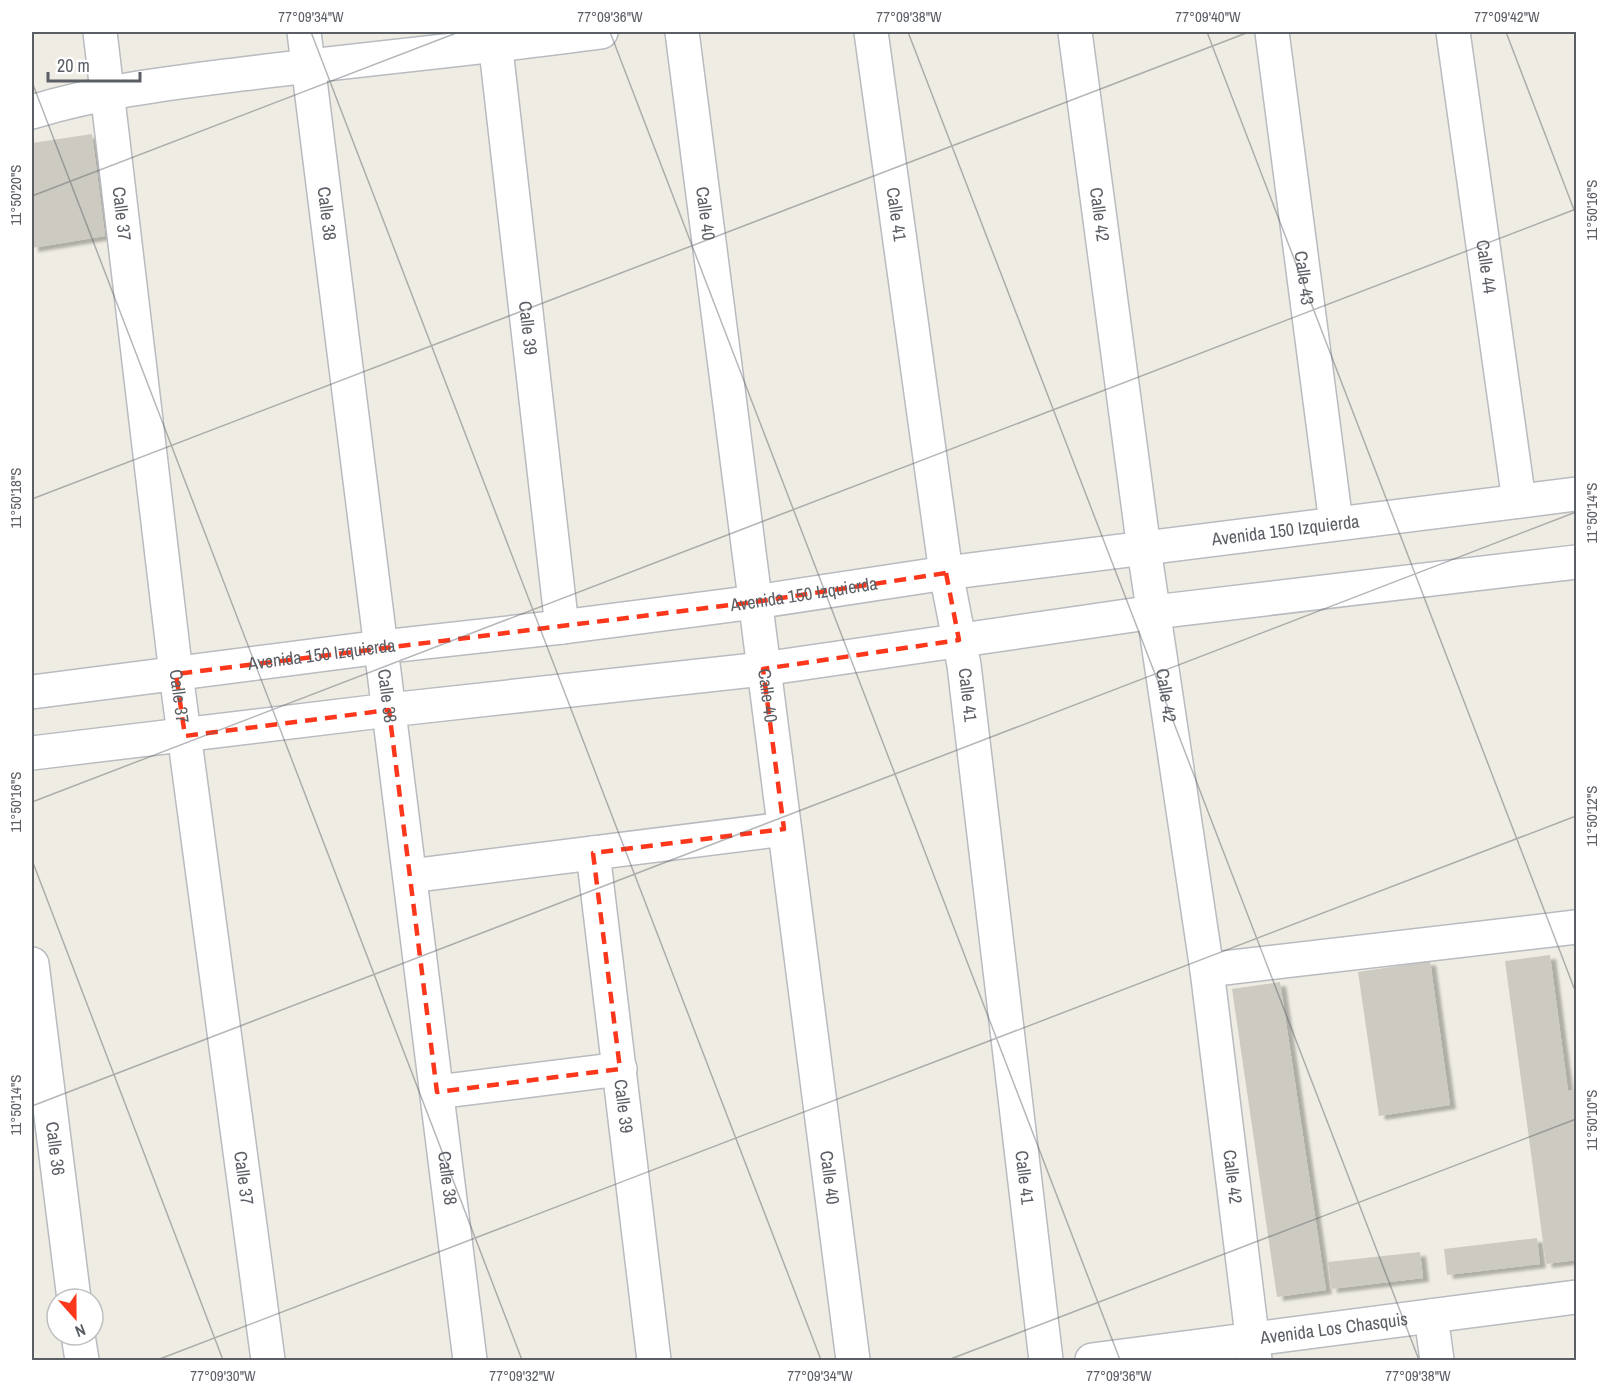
<svg xmlns="http://www.w3.org/2000/svg" width="1608" height="1392" font-family="'Archivo Narrow',sans-serif">
  <defs>
    <filter id="shadow"><feDropShadow dx="6" dy="4" stdDeviation="1.5" flood-color="#0004"/></filter>
  </defs>
  <rect width="100%" height="100%" fill="#efede3"/>
  <!-- building -->
  <path fill="#cccac1" filter="url(#shadow)" d="M92,134L105,236L32,248V143Z
    M1550,955L1568,1091L1576,1090V1260L1546,1264L1505,961Z
    M1430,961L1450,1105L1379,1116L1358,972Z
    M1280,982L1326,1290L1277,1297L1232,989Z
    M1537,1238L1540,1264L1447,1275L1444,1249Z
    M1420,1252L1423,1278L1331,1289L1328,1262Z"/>
  <g fill="none" stroke-linecap="round" stroke-linejoin="round">
    <defs>
      <g id="minor">
        <path id="s1" d="M100,32L176,674L268,1360"/>
        <path id="s2" d="M304,32L470,1360"/>
        <path id="s3" d="M494,32L562,627"/>
        <path id="s4" d="M682,32L853,1360"/>
        <path id="s5" d="M871,32L946,573L964,665L1046,1360"/>
        <path id="s6" d="M1075,32L1144,549"/>
        <path id="s7" d="M1272,32L1336,523"/>
        <path id="s8" d="M1453,32L1519,501"/>
        <path d="M32,112C101,91 171,83 242,74C362,59 482,48 601,32"/>
        <path d="M32,753L389,710L763,669L1154,612L1576,562"/>
        <path id="s9" d="M593,853L654,1360"/>
        <path d="M410,876L784,829"/>
        <path id="s10" d="M32,964L74,1299"/>
        <path d="M1207,970L1576,927"/>
        <path d="M437,1092L620,1069"/>
        <path d="M1431,1316L1437,1360"/>
        <path d="M78,1335L82,1360"/>
        <path id="s11" d="M1092,1360L1576,1297"/>
      </g>
      <g id="tertiary">
        <path id="s12" d="M1144,549L1207,970L1255,1360"/>
        <path id="s13" d="M32,692L381,647L562,627L755,602L946,573L1576,494"/>
      </g>
    </defs>
    <!-- minor casing -->
    <use href="#minor" stroke="#b8bbc0" stroke-width="36"/>
    <!-- tertiary casing -->
    <use href="#tertiary" stroke="#b8bbc0" stroke-width="36"/>
    <!-- minor -->
    <use href="#minor" stroke="#fff" stroke-width="33"/>
    <!-- tertiary -->
    <use href="#tertiary" stroke="#fff" stroke-width="33"/>
  </g>
  <!-- marked area -->
  <path fill="none" stroke="#fc371c" stroke-width="4.5" stroke-dasharray="12 8" stroke-linejoin="round" d="M946,573L959,640L763,669L784,829L593,853L620,1069L437,1092L389,710L185,736L176,674L755,602Z"/>
  <!-- ticks -->
  <path fill="none" stroke="#5b5f65" stroke-width="1.5" stroke-opacity="0.45" d="M311,32L821,1360M610,32L1120,1360M908,32L1419,1360M1207,32L1576,993M1506,32L1576,215M32,82L522,1360M32,196L459,32M32,499L1249,32M32,802L1576,209M32,860L223,1360M32,1106L1576,512M157,1360L1576,816M948,1360L1576,1119"/>
  <g text-anchor="middle" stroke-width="4.5" stroke-linejoin="round" paint-order="stroke">
    <!-- street labels -->
    <g font-size="18" fill="#5b5f65" stroke="#fff">
      <text dy="6" stroke="none"><textPath href="#s1" startOffset="183">Calle 37</textPath></text>
      <text dy="6" stroke="none"><textPath href="#s2" startOffset="183">Calle 38</textPath></text>
      <text dy="6" stroke="none"><textPath href="#s4" startOffset="183">Calle 40</textPath></text>
      <text dy="6" stroke="none"><textPath href="#s5" startOffset="184">Calle 41</textPath></text>
      <text dy="6" stroke="none"><textPath href="#s6" startOffset="184">Calle 42</textPath></text>
      <text dy="6" stroke="none"><textPath href="#s8" startOffset="237">Calle 44</textPath></text>
      <text dy="6" stroke="none"><textPath href="#s7" startOffset="248">Calle 43</textPath></text>
      <text dy="6" stroke="none"><textPath href="#s3" startOffset="298">Calle 39</textPath></text>
      <text dy="6" stroke="none"><textPath href="#s13" startOffset="1264">Avenida 150 Izquierda</textPath></text>
      <text dy="6" stroke="none"><textPath href="#s13" startOffset="778">Avenida 150 Izquierda</textPath></text>
      <text dy="6" stroke="none"><textPath href="#s13" startOffset="292">Avenida 150 Izquierda</textPath></text>
      <text dy="6" stroke="none"><textPath href="#s5" startOffset="670">Calle 41</textPath></text>
      <text dy="6" stroke="none"><textPath href="#s2" startOffset="669">Calle 38</textPath></text>
      <text dy="6" stroke="none"><textPath href="#s4" startOffset="669">Calle 40</textPath></text>
      <text dy="6" stroke="none"><textPath href="#s12" startOffset="148">Calle 42</textPath></text>
      <text dy="6" stroke="none"><textPath href="#s1" startOffset="669">Calle 37</textPath></text>
      <text dy="6" stroke="none"><textPath href="#s9" startOffset="255">Calle 39</textPath></text>
      <text dy="6" stroke="none"><textPath href="#s10" startOffset="186">Calle 36</textPath></text>
      <text dy="6" stroke="none"><textPath href="#s5" startOffset="1156">Calle 41</textPath></text>
      <text dy="6" stroke="none"><textPath href="#s12" startOffset="634">Calle 42</textPath></text>
      <text dy="6" stroke="none"><textPath href="#s1" startOffset="1155">Calle 37</textPath></text>
      <text dy="6" stroke="none"><textPath href="#s2" startOffset="1155">Calle 38</textPath></text>
      <text dy="6" stroke="none"><textPath href="#s4" startOffset="1155">Calle 40</textPath></text>
      <text dy="6" stroke="none"><textPath href="#s11" startOffset="244">Avenida Los Chasquis</textPath></text>
    </g>
  </g>
  <!-- border -->
  <rect width="1608" height="1392" fill="none" stroke="#ffffff" stroke-width="66"/>
  <!-- north arrow -->
  <g transform="translate(75 1317) rotate(159)"><circle r="28" fill="#ffffff" stroke="#bdbfc1" stroke-width="1.5"/>
  <path d="M0-4.5L10 22L0 15L-10 22Z" fill="#fc371c"/>
  <text y="-9" font-size="16" font-weight="bold" text-anchor="middle" fill="#5b5f65">N</text>
  </g>
  <!-- scale -->
  <path d="M48 72v9h92v-9" fill="none" stroke="#5b5f65" stroke-width="3"/>
  <text x="57" y="72" font-size="18" fill="#5b5f65" stroke="#ffffff" stroke-width="4.5" paint-order="stroke">20 m</text>
  <rect x="33" y="33" width="1542" height="1326" fill="none" stroke="#5b5f65" stroke-width="2"/>
  <g font-size="15" text-anchor="middle" fill="#5b5f65">
    <text x="311" y="22">77°09'34"W</text>
    <text x="610" y="22">77°09'36"W</text>
    <text x="909" y="22">77°09'38"W</text>
    <text x="1208" y="22">77°09'40"W</text>
    <text x="1507" y="22">77°09'42"W</text>
    <text transform="translate(16 195) rotate(-90)" y="5">11°50'20"S</text>
    <text transform="translate(1592 210) rotate(-90)" y="5">11°50'16"S</text>
    <text transform="translate(16 498) rotate(-90)" y="5">11°50'18"S</text>
    <text transform="translate(1592 513) rotate(-90)" y="5">11°50'14"S</text>
    <text transform="translate(16 802) rotate(-90)" y="5">11°50'16"S</text>
    <text transform="translate(1592 816) rotate(-90)" y="5">11°50'12"S</text>
    <text transform="translate(16 1105) rotate(-90)" y="5">11°50'14"S</text>
    <text transform="translate(1592 1120) rotate(-90)" y="5">11°50'10"S</text>
    <text x="223" y="1381">77°09'30"W</text>
    <text x="522" y="1381">77°09'32"W</text>
    <text x="820" y="1381">77°09'34"W</text>
    <text x="1119" y="1381">77°09'36"W</text>
    <text x="1418" y="1381">77°09'38"W</text>
  </g>
</svg>
